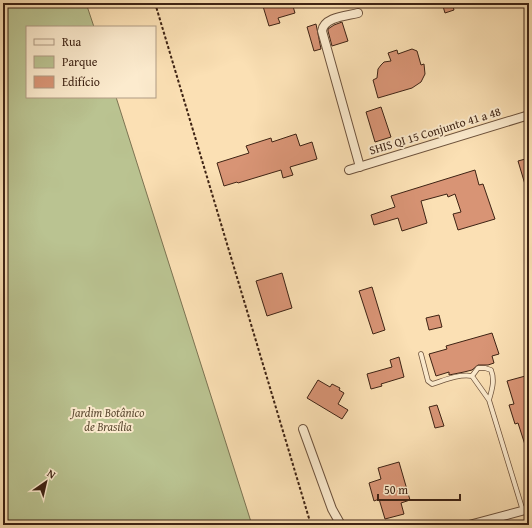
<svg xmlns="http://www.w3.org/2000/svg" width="532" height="528" font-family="'Gentium Book Plus',serif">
  <rect width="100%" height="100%" fill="#fbe0b4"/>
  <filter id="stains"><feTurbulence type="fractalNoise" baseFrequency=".005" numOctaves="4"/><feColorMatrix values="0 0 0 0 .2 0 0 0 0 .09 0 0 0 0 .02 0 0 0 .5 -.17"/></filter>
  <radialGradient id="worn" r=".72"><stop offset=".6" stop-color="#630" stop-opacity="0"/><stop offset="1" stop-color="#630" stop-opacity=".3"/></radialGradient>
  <!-- green -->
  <path fill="#bac391" stroke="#7c7352" d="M3,3H86L94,27H27V97H116L252,525H3Z"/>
  <!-- building -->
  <path fill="#d89475" stroke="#3e2314" d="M262,3H274L275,7L286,3H292L295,13L278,18L280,23L269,26Z
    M442,3H452L454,10L445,13Z
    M342,22L348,41L332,46L328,31V29L334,25Z
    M316,24L321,49L314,51L307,27Z
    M412,49L417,51L421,65L424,64L425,74L421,82L412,88L378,98L373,80L377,78L378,69L381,65L384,62L391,61L388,53L397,50L398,54Z
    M381,107L391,137L375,142L366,112Z
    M296,134L300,146L312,142L317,159L290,167L293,175L283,178L281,170L238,183L237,182L224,186L217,163L249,153L246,146L271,138L272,142Z
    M529,158V191H527L518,161Z
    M475,170L479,185L483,184L495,219L458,230L453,214L461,212L455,194L448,197L447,194L421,201L427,223L402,231L398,218L374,225L371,215L395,207L391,196Z
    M282,273L292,308L267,316L256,281Z
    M372,287L385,330L373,334L359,291Z
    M439,315L442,327L429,330L426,318Z
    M492,333L499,354L492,356L494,363L488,365H478L472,370L464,372L449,375V372L436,376L429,354L447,349L446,346Z
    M399,357L404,377L381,384L382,386L371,389L367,374L392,367L390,360Z
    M529,375V451H527L518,423L515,424L509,405L514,404L507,381Z
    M318,380L330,387L332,384L340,388L339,390L344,393L338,404L348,410L342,419L307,398Z
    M437,405L444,426L435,428L429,407Z
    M399,462L410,500L401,503L404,514L385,519L379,499L374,501L369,483L381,479L378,468Z"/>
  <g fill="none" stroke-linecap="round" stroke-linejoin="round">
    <defs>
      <path id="lane" d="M421,354L428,381L432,384C445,380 458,374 472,376L489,400L523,511
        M472,376L478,368H485L491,370C495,380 492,390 489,400"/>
      <path id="street" d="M358,13C346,16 324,17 322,31L360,167
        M349,170L529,115
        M303,429L332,509L341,525
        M469,525L529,509"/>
    </defs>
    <!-- lane casing -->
    <use href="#lane" stroke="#6d523c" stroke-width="5.5"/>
    <!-- street casing -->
    <use href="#street" stroke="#6d523c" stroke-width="10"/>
    <!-- path -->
    <path stroke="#3e2314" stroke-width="2" stroke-dasharray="3 2" stroke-linecap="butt" d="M155,3L311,525"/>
    <!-- lane -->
    <use href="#lane" stroke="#fcebce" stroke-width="4"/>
    <!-- street -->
    <use href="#street" stroke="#fcebce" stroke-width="8"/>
  </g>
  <g text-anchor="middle" stroke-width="4" stroke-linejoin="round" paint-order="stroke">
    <!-- street labels -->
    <g font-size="12" fill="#3e2314" stroke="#fcebce">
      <text transform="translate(435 131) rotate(-17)" y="4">SHIS QI 15 Conjunto 41 a 48</text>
    </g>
    <!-- park labels -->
    <g font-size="12" font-style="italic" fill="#5d4b33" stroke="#fcebce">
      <text x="108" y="417">Jardim Botânico<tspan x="108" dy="14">de Brasília</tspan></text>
    </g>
  </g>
  <!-- margin -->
  <rect width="532" height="528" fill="none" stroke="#fbe0b4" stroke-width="16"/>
  <rect x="4" y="4" width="524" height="520" fill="none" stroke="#3e2314" stroke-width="2"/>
  <rect x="8" y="8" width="516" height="512" fill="none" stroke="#3e2314"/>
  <!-- legend -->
  <rect x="26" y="26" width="130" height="72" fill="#fcebce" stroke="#b09b84"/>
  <rect x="34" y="39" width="20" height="6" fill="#fcebce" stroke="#b09b84"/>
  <text x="62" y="46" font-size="12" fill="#3e2314">Rua</text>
  <rect x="34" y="56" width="20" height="12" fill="#bac391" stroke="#b09b84"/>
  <text x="62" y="66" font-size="12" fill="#3e2314">Parque</text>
  <rect x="34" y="76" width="20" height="12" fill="#d89475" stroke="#b09b84"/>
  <text x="62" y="86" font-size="12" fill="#3e2314">Edifício</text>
  <!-- north arrow -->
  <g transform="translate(46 482) rotate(34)" stroke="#fcebce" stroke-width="3" paint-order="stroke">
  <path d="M0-3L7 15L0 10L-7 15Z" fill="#3e2314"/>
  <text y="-6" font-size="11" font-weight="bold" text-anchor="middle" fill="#3e2314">N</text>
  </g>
  <!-- scale -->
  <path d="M378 494v6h82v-6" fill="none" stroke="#3e2314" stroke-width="2"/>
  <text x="384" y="494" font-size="12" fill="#3e2314" stroke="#fcebce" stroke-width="3" paint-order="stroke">50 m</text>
  <rect width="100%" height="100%" filter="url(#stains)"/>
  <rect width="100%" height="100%" fill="url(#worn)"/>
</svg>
